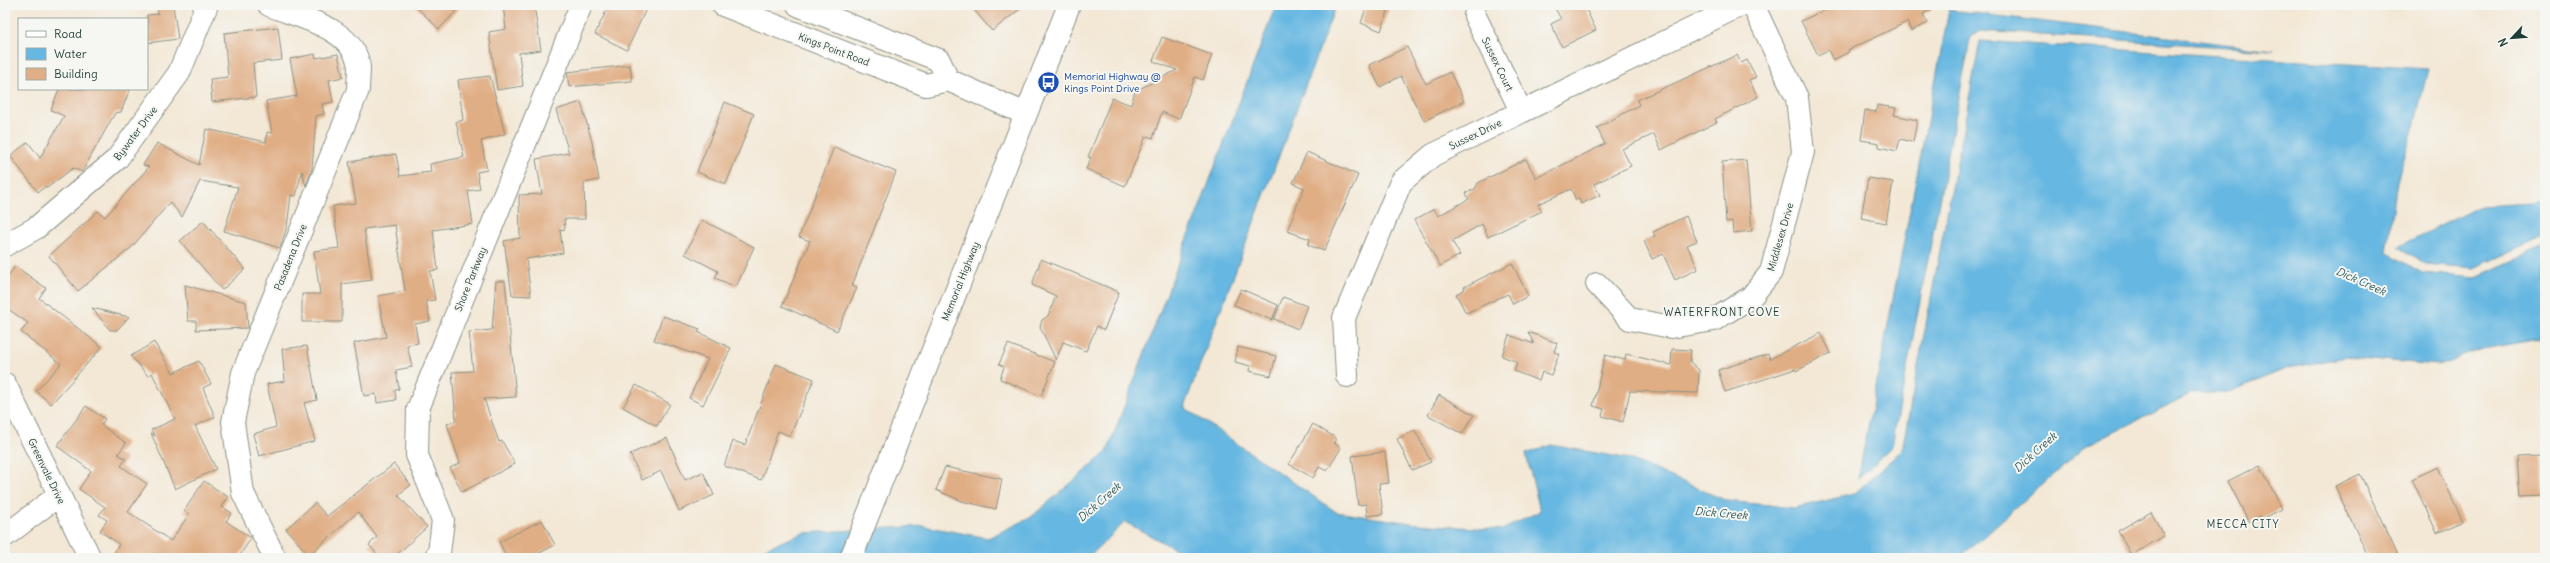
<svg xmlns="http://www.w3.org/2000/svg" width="2550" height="563" font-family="Delius,sans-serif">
  <rect width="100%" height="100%" fill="#f6f6f2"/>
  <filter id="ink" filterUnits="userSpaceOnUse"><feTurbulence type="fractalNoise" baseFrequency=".025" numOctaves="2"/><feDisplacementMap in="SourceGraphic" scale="8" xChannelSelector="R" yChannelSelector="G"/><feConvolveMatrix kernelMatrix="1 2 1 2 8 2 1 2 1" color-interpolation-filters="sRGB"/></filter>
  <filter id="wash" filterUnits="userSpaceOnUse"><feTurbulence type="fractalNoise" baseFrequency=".012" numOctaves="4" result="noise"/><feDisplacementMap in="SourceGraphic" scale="16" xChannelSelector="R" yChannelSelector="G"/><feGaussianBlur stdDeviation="0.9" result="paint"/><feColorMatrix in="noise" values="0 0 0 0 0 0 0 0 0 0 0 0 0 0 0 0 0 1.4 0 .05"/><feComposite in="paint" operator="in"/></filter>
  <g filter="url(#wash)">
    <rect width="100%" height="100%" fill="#f3e8d6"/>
    <!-- water -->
    <path fill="#66b7e1" stroke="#427a8a" d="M1276,5H1336L1184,407L1336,512L1418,524L1502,530L1540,511L1526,454L1551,445L1630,459L1727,501L1795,508L1854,494L1902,450L1980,41L2428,69L2415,123L2397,181L2387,252L2422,273L2474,278L2545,246V338L2482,349L2438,365L2346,357L2288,368L2229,392L2190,394L2083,448L1959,558H1192L1125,522L1088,558H740L804,533L923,526L988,538L1030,518L1107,452Z
      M1949,10L2273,50L1981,31L1972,35L1970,40L1892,446L1858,479Z
      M2545,200V236L2474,268L2426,264L2398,247L2480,206L2531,203Z"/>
    <g id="blocks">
      <!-- building -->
      <path fill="#e0ae85" d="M157,5H173L178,39L147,43V15L158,14Z
        M414,5H462L439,29Z
        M503,5H534L541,50L519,53L523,86L497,90L489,32L506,29Z
        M609,5H648L627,50L595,34Z
        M970,5H1025L992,31Z
        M1367,5H1390L1381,31L1361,23Z
        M1553,5H1584L1596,30L1562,47L1551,24L1561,19Z
        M1835,5H1941L1923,14L1928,23L1911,31L1907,22L1848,50L1849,52L1833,60L1828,50L1818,55L1801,21Z
        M278,27L282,60L253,63L256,97L212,102L210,79L228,77L224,33Z
        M1162,37L1212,55L1203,80L1195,77L1179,119L1162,112L1153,138L1146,136L1125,186L1086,169L1091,158L1088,157L1112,98L1131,105L1135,91L1177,70L1153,61Z
        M1407,47L1426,84L1450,72L1464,101L1424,121L1401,76L1380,87L1369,65Z
        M315,54L316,58L338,54L343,77L329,80L333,102L322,104L324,114L316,116L312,169L306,186L302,171L296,196L291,195L287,227L280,248L224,231L238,187L200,181L182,217L170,202L132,247L78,291L49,256L98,211L105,217L149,167L143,165L157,143L199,165L206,129L266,142L267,132L272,133L266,101L297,96L290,59Z
        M1737,55L1741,63L1747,60L1756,77L1749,80L1758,97L1715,119L1717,122L1661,150L1654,134L1622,149L1631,166L1594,184L1600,195L1581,204L1579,199L1576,200L1571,189L1538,204L1542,211L1488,237L1482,224L1452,241L1460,255L1440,266L1414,220L1434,209L1438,216L1469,199L1466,193L1475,189L1478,183L1526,159L1536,178L1605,144L1597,128L1639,105L1637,100Z
        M630,65L632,81L569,87L567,72Z
        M490,76L505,134L481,141L487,170L477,172L480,189L468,191L473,224L433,230L438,270L430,271L435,300L426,301L430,321L415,324L418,343L407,345L412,367L396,370L399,389L395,390L396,400L377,403L376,394L364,396L354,343L386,337L378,296L405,291L395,225L364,229L372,280L342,284V322H302V294H320L314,251L339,248L333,206L356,203L349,162L396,154L400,176L431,172L430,164L464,157L456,122L463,120L458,80Z
        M59,89H130L121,112L115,113L82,172L73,168L47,188L46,186L38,192L10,156L28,142L40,158L64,116L51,110Z
        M581,102L592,142L599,180L584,183L585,219H564L565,229L560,230L563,253L526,259L531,296L512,295L504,241L520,238L519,195L542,194L536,159L569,153L556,110Z
        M725,102L754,114L726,184L697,172Z
        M1877,105L1896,108L1894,115L1917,120L1913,142L1900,139L1897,151L1879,147V143L1861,140L1865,110L1876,112Z
        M834,147L896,172L852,286L857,288L837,331L782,306L810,241L799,237Z
        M1307,152L1358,175L1324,251L1308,245L1310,239L1287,231L1304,188L1293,183Z
        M1746,160L1752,231L1733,233L1732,221L1726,222L1722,162Z
        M1868,178L1893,182L1886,223L1861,218Z
        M1686,216L1697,241L1687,245L1698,269L1675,280L1663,254L1652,259L1644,241L1655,236L1653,232Z
        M702,220L754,247L736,287L715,278L718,271L685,254Z
        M203,221L245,269L222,290L180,241Z
        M1041,259L1119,292L1104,330L1097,326L1086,351L1063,342L1056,360L1040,327L1042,320L1048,316L1056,296L1032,285Z
        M1512,263L1528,296L1513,304L1508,294L1466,313L1456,294L1465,289L1464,287Z
        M15,266L46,288L39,298L102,347L51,404L36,391L61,364L21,332L28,323L5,307V281Z
        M496,281H505L516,397L484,399L499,442L502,441L515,464L462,492L450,468L460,463L447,424L456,421L452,372L473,371L469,332L492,330Z
        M185,285L246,302L248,328L196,330V321H188Z
        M1241,289L1278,305L1272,320L1234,305Z
        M1283,297L1307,306L1298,329L1274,319Z
        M92,308L129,317L117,330H110Z
        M663,316L700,329L698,332L731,348L703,405L689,398L708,359L654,340Z
        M1528,332L1557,343L1554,352L1559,354L1551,375L1542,372L1539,381L1514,371L1517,362L1502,356L1509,335L1534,344Z
        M1821,333L1831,353L1796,371L1795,369L1725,392L1718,370L1768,354L1770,359Z
        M154,342L173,373L199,361L211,384L203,388L215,417L195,426L216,469L175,489L151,433L155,436L151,430L175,419L152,373L148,376L131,356Z
        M1008,344L1055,362L1041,396L1000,379L1004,367L999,364Z
        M307,346L317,400L304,403L315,441L259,456L253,434L276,427L267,384L285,381L282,349Z
        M1238,347L1276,356L1271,376L1249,371L1250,366L1235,362Z
        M1672,349L1691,350L1690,362L1699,370L1698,393L1630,391L1623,422L1602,416L1604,409L1593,406L1605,355L1625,360L1626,354L1671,365Z
        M776,364L814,379L790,436L778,431L761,480L724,466L733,441L745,445Z
        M636,385L670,404L657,426L623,407Z
        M1439,395L1474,415L1462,434L1428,415Z
        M86,406L105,419L101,425L126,443L118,454L126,459L121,466L147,484L128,512L171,541L189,514L184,511L204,481L228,497L222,507L232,513L226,521L251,538L238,558H111L119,544L100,531L107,520L99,515L105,507L79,489L91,471L57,446Z
        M1313,424L1336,438L1334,443L1341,448L1327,471L1319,467L1313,478L1289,464Z
        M1415,430L1431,462L1412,470L1397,439Z
        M667,438L685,480L703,472L714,495L679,511L661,471L642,480L630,454Z
        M1385,452L1389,483L1379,484L1383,514L1367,516L1366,504L1358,505L1352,456Z
        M2542,456L2544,495L2520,496L2517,457Z
        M394,464L411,485L398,495L427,527L393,558H381L369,545L377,537L358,512L309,555L286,529L315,503L327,516Z
        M2260,465L2282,509L2260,520L2259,517L2249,522L2228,481Z
        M945,467L1002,479L996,509L962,501L936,490Z
        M2438,467L2463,522L2437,533L2412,479Z
        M2360,474L2399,558H2369L2335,486Z
        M2151,512L2164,536L2131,555L2118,531Z
        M542,520L555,545L530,558H507L499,542Z"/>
    </g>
  </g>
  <g filter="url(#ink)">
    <use href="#blocks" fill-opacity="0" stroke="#899285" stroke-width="1"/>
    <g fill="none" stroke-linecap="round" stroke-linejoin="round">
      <defs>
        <path id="minor" d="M269,5C298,17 356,28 359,68C359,75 358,82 358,90L243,373L233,422L243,493L275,558
          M723,5L926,85L948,80L1026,114
          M798,5L939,60L948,80
          M1475,16L1521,111
          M5,245L36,228L117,159L179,73L207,5
          M1597,284L1630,319L1671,327L1714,320L1751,297L1771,272L1803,152L1797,98L1753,5
          M1347,376L1344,318L1401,182L1433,155L1741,5
          M5,384L90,558
          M5,536L59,495
          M435,558L439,553L443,520L417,455L418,409L581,5
          M851,558L1069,5"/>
      </defs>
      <!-- minor casing -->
      <use href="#minor" stroke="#899285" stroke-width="24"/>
      <!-- minor -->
      <use href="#minor" stroke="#fff" stroke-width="22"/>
    </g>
  </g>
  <!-- icons -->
  <defs>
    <symbol id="bus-disc" viewBox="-11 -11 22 22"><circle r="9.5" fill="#1a4fb4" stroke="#f6f6f2"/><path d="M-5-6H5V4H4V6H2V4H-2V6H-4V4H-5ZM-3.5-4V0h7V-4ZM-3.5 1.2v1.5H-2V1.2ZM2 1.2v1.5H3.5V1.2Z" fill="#fff"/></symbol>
  </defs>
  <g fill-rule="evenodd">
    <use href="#bus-disc" x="1036" y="70" width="25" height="25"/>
  </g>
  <g text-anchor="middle" stroke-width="4" stroke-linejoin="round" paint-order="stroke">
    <!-- street labels -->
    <g font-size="10" fill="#1f3d34" stroke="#f6f6f2">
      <text transform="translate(834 49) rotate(21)" y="4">Kings Point Road</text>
      <text transform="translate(1498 64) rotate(64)" y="4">Sussex Court</text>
      <text transform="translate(135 133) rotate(-53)" y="4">Bywater Drive</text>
      <text transform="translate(1475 134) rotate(-26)" y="4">Sussex Drive</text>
      <text transform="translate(1780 237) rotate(-74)" y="4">Middlesex Drive</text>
      <text transform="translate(290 257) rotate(-68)" y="4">Pasadena Drive</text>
      <text transform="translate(470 279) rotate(-68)" y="4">Shore Parkway</text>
      <text transform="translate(960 281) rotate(-68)" y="4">Memorial Highway</text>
      <text transform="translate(47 471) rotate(64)" y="4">Greenvale Drive</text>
    </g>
    <!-- transit labels -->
    <g font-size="10" fill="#164399" stroke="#f6f6f2" text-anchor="start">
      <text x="1064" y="80">Memorial Highway @<tspan x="1064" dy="12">Kings Point Drive</tspan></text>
    </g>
    <!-- water labels -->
    <g font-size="11" font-style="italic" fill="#315c5f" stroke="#f6f6f2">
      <text transform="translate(2361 281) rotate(24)" y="4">Dick Creek</text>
      <text transform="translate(2035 452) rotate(-42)" y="4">Dick Creek</text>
      <text transform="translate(1099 502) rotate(-41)" y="4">Dick Creek</text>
      <text transform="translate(1721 513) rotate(5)" y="4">Dick Creek</text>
    </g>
    <!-- neighbourhood labels -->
    <g font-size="11" letter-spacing="1" fill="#1f3d34" stroke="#f6f6f2">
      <text x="1722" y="316">WATERFRONT COVE</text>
      <text x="2243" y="528">MECCA CITY</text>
    </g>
  </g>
  <!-- margin -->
  <rect width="2550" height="563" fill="none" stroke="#f6f6f2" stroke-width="20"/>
  <!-- legend -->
  <rect x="18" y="18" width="130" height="72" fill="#f6f6f2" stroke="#a0aca6"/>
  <rect x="26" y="31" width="20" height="6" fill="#ffffff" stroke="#a0aca6"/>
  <text x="54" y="38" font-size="12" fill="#1f3d34">Road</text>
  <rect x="26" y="48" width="20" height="12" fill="#66b7e1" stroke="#a0aca6"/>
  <text x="54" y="58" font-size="12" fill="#1f3d34">Water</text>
  <rect x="26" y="68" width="20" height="12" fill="#e0ae85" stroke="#a0aca6"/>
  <text x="54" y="78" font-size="12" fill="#1f3d34">Building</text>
  <!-- north arrow -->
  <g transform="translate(2512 38) rotate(244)" stroke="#f6f6f2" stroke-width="3" paint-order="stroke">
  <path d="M0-3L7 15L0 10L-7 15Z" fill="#1f3d34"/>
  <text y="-6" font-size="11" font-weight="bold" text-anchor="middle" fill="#1f3d34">N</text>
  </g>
</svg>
